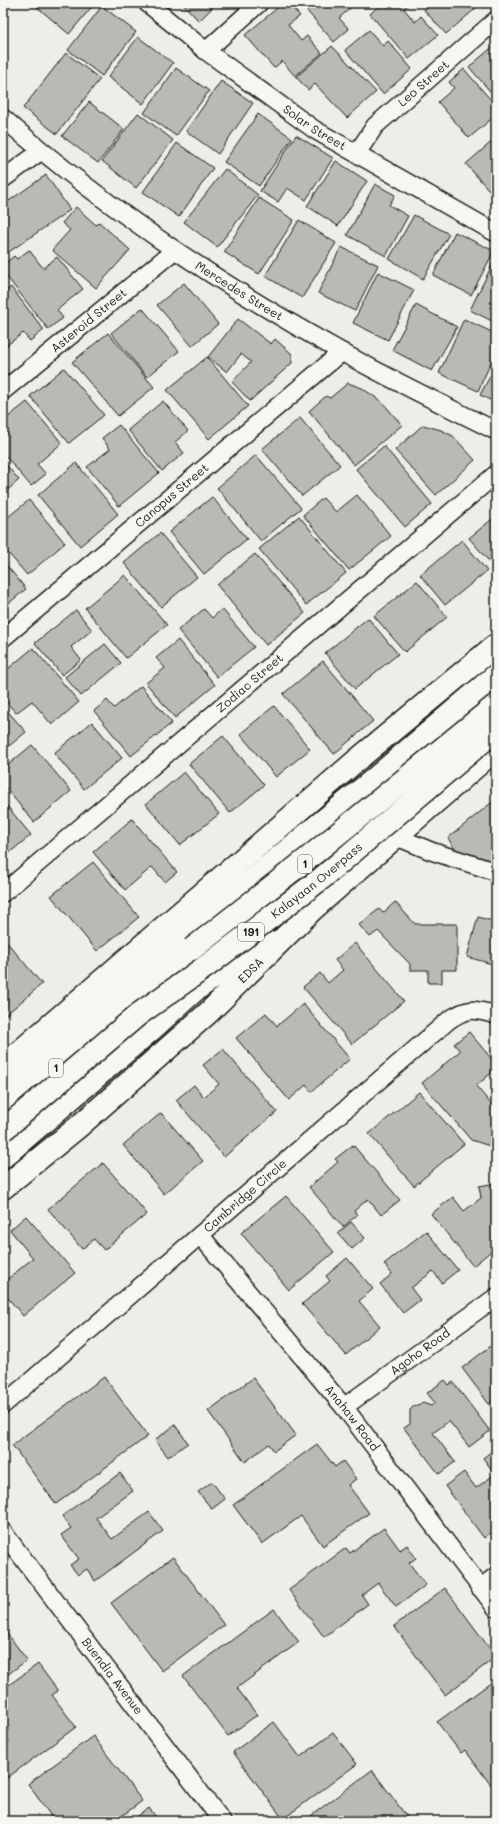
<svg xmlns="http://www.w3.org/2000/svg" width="499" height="1824" font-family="Mali,sans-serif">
  <rect width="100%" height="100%" fill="#edede9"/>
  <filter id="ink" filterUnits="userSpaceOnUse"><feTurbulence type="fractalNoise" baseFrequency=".025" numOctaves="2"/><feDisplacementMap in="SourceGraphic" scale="8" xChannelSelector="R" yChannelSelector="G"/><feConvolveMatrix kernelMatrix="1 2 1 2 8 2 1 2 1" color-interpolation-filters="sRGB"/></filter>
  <g filter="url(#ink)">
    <!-- building -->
    <path fill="#b9b9b6" stroke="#1c1c1c" d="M41,3H95L69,34L37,7Z
      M182,3H217L199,21Z
      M283,3H288L300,16L288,25L301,41L307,36L322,53L295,76L282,61L274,68L245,35Z
      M300,3H352L354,5L339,18L349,29L334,42Z
      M382,3H410L404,9L415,22L421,16L438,35L409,59L370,14Z
      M429,3H471L475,9L446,34L424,10L430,4Z
      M102,6L136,32L102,76L68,50Z
      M369,30L383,46L388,41L412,69L383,94L345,50Z
      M138,37L173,63L143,104L108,77Z
      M496,44V98L469,67Z
      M332,46L376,92L347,118L315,84L308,90L296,77Z
      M66,53L100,79L57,134L23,108Z
      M176,68L209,91L176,136L144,113Z
      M464,69L496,106V115L469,138L438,102L454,88L449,82Z
      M221,81L253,103L218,154L186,131Z
      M89,102L124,129L98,163L62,136Z
      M138,113L173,140L136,188L102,161Z
      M258,114L292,138L259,186L224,162Z
      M296,135L333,158L306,200L287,188L278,202L260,191Z
      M496,138V198L466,164Z
      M177,143L213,168L179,217L143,192Z
      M336,161L367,181L338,226L307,206Z
      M225,169L258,195L217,247L184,222Z
      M46,175L70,210L3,256V205Z
      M375,184L395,195L389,205L408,216L386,256L347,235Z
      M259,198L294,220L259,274L224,252Z
      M76,207L96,225L99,222L130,250L96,288L52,250L70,230L62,223Z
      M414,215L449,234L423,279L389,259Z
      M299,220L336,243L302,298L265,276Z
      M455,232L494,251L471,295L433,275Z
      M341,247L378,265L355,311L318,293Z
      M29,250L43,268L57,257L83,289L57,310L63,318L48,329L3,272V265L14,256L17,259Z
      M494,261L496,262V323L470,310Z
      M378,272L414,290L388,340L353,323Z
      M184,283L218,324L192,346L157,305Z
      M11,287L44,330L30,341L23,333L3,348V293Z
      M416,305L457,327L432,371L392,350Z
      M142,308L179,351L147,377L111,333Z
      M238,319L271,344L275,339L292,354V363L250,401L232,382L251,362L241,354L227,372L208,357Z
      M464,319L496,334V351L478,391L439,373Z
      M108,333L154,387L118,416L72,362Z
      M207,357L248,406L209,439L167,390Z
      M496,365V403L480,395Z
      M64,368L104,415L69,443L30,396Z
      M348,383L362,388L382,402L402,425L354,465L309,411L326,396L330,398Z
      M163,401L188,431L175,442L184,453L162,471L128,430Z
      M27,402L62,443L37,464L46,474L31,486L3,453V421Z
      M300,418L340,465L302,496L262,449Z
      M119,425L159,473L119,506L87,467L110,449L102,438Z
      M423,425L441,430L453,436L475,460L436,495L395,450Z
      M384,446L432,504L405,527L356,469Z
      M256,455L301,508L261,541L217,488Z
      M3,461L19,480L3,494Z
      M76,463L118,514L80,546L38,495Z
      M357,495L391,536L349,570L303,515L323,498L336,512Z
      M212,497L247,539L204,574L169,532Z
      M29,500L65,543L27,575L3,547V521Z
      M299,516L346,573L306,605L259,549Z
      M496,516V565L494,567L469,538Z
      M160,533L197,577L161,607L124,563Z
      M462,540L487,571L445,605L420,575Z
      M255,554L305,613L266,645L217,585Z
      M3,561L26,589L3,608Z
      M125,575L167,625L126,658L85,608Z
      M417,581L447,617L405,652L374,616Z
      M204,609L212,618L222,609L254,647L217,677L178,630Z
      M76,610L92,630L71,647L81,660L62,675L35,643Z
      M368,618L398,654L355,689L325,653Z
      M178,640L215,685L175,718L146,683L165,668L156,658Z
      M105,644L121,663L81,696L65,677Z
      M33,648L79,702L52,725L32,701L16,713L3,698V673Z
      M323,661L373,721L334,754L283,694Z
      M141,686L172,723L131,756L94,711L107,700L114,708Z
      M3,706L26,732L3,751Z
      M274,706L310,749L276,777L240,734Z
      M92,722L122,758L84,789L54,753Z
      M223,736L264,785L230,813L189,764Z
      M32,745L71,791L34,822L3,785V769Z
      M184,772L219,814L180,845L146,804Z
      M496,799V865L455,850L448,838Z
      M7,806L31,835L3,858V809Z
      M132,819L177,872L165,882L152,867L125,890L93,852Z
      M93,862L139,917L97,951L51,896Z
      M395,902L415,924H457V970H442V983H428V970H410V964L378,931L370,937L359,925L379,909L383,913Z
      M478,917L496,922V965L467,957Z
      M5,940L42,984L3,1017V942Z
      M355,943L404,1001L352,1044L303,987L320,973L328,983L343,970L335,960Z
      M303,1004L350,1059L311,1092L306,1085L289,1100L236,1038L266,1013L277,1026Z
      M469,1032L496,1064V1069L476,1086L496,1110V1148L471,1140L422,1083L460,1051L454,1044Z
      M223,1049L277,1112L224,1157L176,1100L194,1085L204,1097L219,1084L203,1065Z
      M419,1092L464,1144L414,1186L369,1134Z
      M161,1113L203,1161L164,1194L123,1145Z
      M353,1145L400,1200L381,1215L368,1199L354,1211L357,1215L343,1227L309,1187L338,1162L335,1159Z
      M103,1163L147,1214L104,1250L94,1239L82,1249L48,1209Z
      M496,1183V1247L473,1266L431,1214L453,1197L464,1211L481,1198L479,1186Z
      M286,1196L334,1252L289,1290L241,1233Z
      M26,1216L75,1273L23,1316L3,1292V1283L33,1258L10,1230Z
      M351,1222L365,1238L352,1249L338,1233Z
      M426,1231L458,1270L442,1283L433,1271L411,1288L420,1300L403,1313L380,1284L392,1274L384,1264Z
      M347,1258L373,1289L359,1301L380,1326L346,1355L302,1304L330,1281L326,1276Z
      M496,1342V1399L489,1404L462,1368Z
      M104,1377L148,1436L56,1504L12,1445Z
      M253,1378L296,1435L274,1451L269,1444L245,1462L208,1411Z
      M445,1380L449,1385L453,1382L490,1431L469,1447L449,1421L433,1433L455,1462L439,1474L404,1428L410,1424V1410L414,1406L423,1403L431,1406L435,1403L427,1393Z
      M175,1425L188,1443L168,1457L155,1440Z
      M317,1444L335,1467L343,1461L356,1479L348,1485L369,1513L323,1546L301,1516L262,1544L233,1505Z
      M496,1448V1529L484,1538L445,1486L464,1472L476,1488L495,1474L483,1458Z
      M120,1473L133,1491L96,1518L112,1539L149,1512L163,1531L95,1581L87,1569L78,1575L70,1565L79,1559L61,1535L71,1528L62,1516Z
      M212,1482L225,1499L212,1509L198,1492Z
      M384,1528L400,1550L407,1545L416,1558L409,1563L426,1585L396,1607L378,1583L362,1595L368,1604L324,1637L289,1590L346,1548L350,1553Z
      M173,1557L224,1625L162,1671L111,1603Z
      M445,1588L496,1657L445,1695L394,1626Z
      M274,1609L299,1642L237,1688L257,1715L228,1736L183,1676Z
      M3,1628L27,1660L3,1678Z
      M38,1664L58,1691L52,1695L76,1727L7,1778L3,1773V1689Z
      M496,1679V1779L490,1784L465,1750L461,1753L437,1722Z
      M274,1722L300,1757L333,1733L357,1764L283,1819L233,1752Z
      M93,1736L142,1801L115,1821H45L51,1816L28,1784Z
      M372,1770L410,1821H304Z
      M149,1808L159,1821H131Z"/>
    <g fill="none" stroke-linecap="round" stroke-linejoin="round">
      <defs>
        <g id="minor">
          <path id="s1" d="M147,3L206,51L315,130L496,233"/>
          <path d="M206,51L259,3"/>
          <path id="s2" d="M3,118C106,208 221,285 340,351C391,380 444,405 496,431"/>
          <path id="s3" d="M357,153L375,126L496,20"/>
          <path d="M3,179L41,151"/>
          <path id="s4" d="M3,391L175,250"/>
          <path id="s5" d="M3,638L342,352"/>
          <path d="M397,837L431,851L496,872"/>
          <path id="s6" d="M3,893L496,474"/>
          <path id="s7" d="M200,1235L344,1407L496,1608"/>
          <path id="s8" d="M3,1405L449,1020C468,1007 474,1009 496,1015"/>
          <path id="s9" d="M344,1407L496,1297"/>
          <path id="s10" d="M3,1532L222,1821"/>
          <path d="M480,1588L496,1576"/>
        </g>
        <g id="trunk">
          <path d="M3,1066L357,760L496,645"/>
          <path d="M3,1087L93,1010L373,780L496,675"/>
          <path d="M3,1116L108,1020L211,939"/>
          <path d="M3,1157L151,1030L194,991L266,941"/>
          <path id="s11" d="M3,1188L78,1127L208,1013L313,909L496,749"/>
        </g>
      </defs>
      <!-- minor casing -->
      <use href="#minor" stroke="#1c1c1c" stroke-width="20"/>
      <!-- trunk casing -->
      <use href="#trunk" stroke="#1c1c1c" stroke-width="25"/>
      <!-- minor -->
      <use href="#minor" stroke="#f6f6f2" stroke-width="17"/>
      <!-- trunk -->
      <use href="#trunk" stroke="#f6f6f2" stroke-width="22"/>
      <defs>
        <g id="primary-bridge">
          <path d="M192,949L307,859L496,705"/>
          <path id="s12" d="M3,1130L139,1014L208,965L322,878L496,730"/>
        </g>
      </defs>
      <!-- primary-bridge casing -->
      <use href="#primary-bridge" stroke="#1c1c1c" stroke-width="25" stroke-linecap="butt"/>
      <!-- primary-bridge -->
      <use href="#primary-bridge" stroke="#f6f6f2" stroke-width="22"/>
    </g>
  </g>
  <g text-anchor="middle" stroke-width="3" stroke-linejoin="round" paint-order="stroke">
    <!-- shield labels -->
    <g fill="#f6f6f2" stroke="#5d5d5c" stroke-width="1">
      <rect x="298" y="855" width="14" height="18" rx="3"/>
      <rect x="238" y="923" width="26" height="18" rx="3"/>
      <rect x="49" y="1059" width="14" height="18" rx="3"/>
    </g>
    <g font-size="11" font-weight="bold" fill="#1c1c1c">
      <text x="305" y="868">1</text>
      <text x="251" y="936">191</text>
      <text x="56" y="1072">1</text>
    </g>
    <!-- street labels -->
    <g font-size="12" fill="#1c1c1c" stroke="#f6f6f2">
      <text dy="4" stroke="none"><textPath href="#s3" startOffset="97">Leo Street</textPath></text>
      <text dy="4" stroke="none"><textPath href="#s1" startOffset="209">Solar Street</textPath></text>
      <text dy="4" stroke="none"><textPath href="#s2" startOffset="293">Mercedes Street</textPath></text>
      <text dy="4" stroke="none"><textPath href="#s4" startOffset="111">Asteroid Street</textPath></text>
      <text dy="4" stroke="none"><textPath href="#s5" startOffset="221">Canopus Street</textPath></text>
      <text dy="4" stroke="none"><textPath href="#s6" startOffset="324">Zodiac Street</textPath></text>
      <text dy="4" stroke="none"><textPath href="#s12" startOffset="401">Kalayaan Overpass</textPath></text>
      <text dy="4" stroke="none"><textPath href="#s11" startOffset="330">EDSA</textPath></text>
      <text dy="4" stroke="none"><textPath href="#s8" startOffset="320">Cambridge Circle</textPath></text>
      <text dy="4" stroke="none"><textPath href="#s9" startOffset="94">Agoho Road</textPath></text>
      <text dy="4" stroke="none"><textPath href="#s7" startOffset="238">Anahaw Road</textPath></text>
      <text dy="4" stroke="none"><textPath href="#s10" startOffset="181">Buendia Avenue</textPath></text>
    </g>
  </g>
  <!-- margin -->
  <rect width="499" height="1824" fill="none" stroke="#f6f6f2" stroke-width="16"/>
  <rect x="8" y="8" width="483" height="1808" fill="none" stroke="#1c1c1c" stroke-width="1.5" filter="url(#ink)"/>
</svg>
